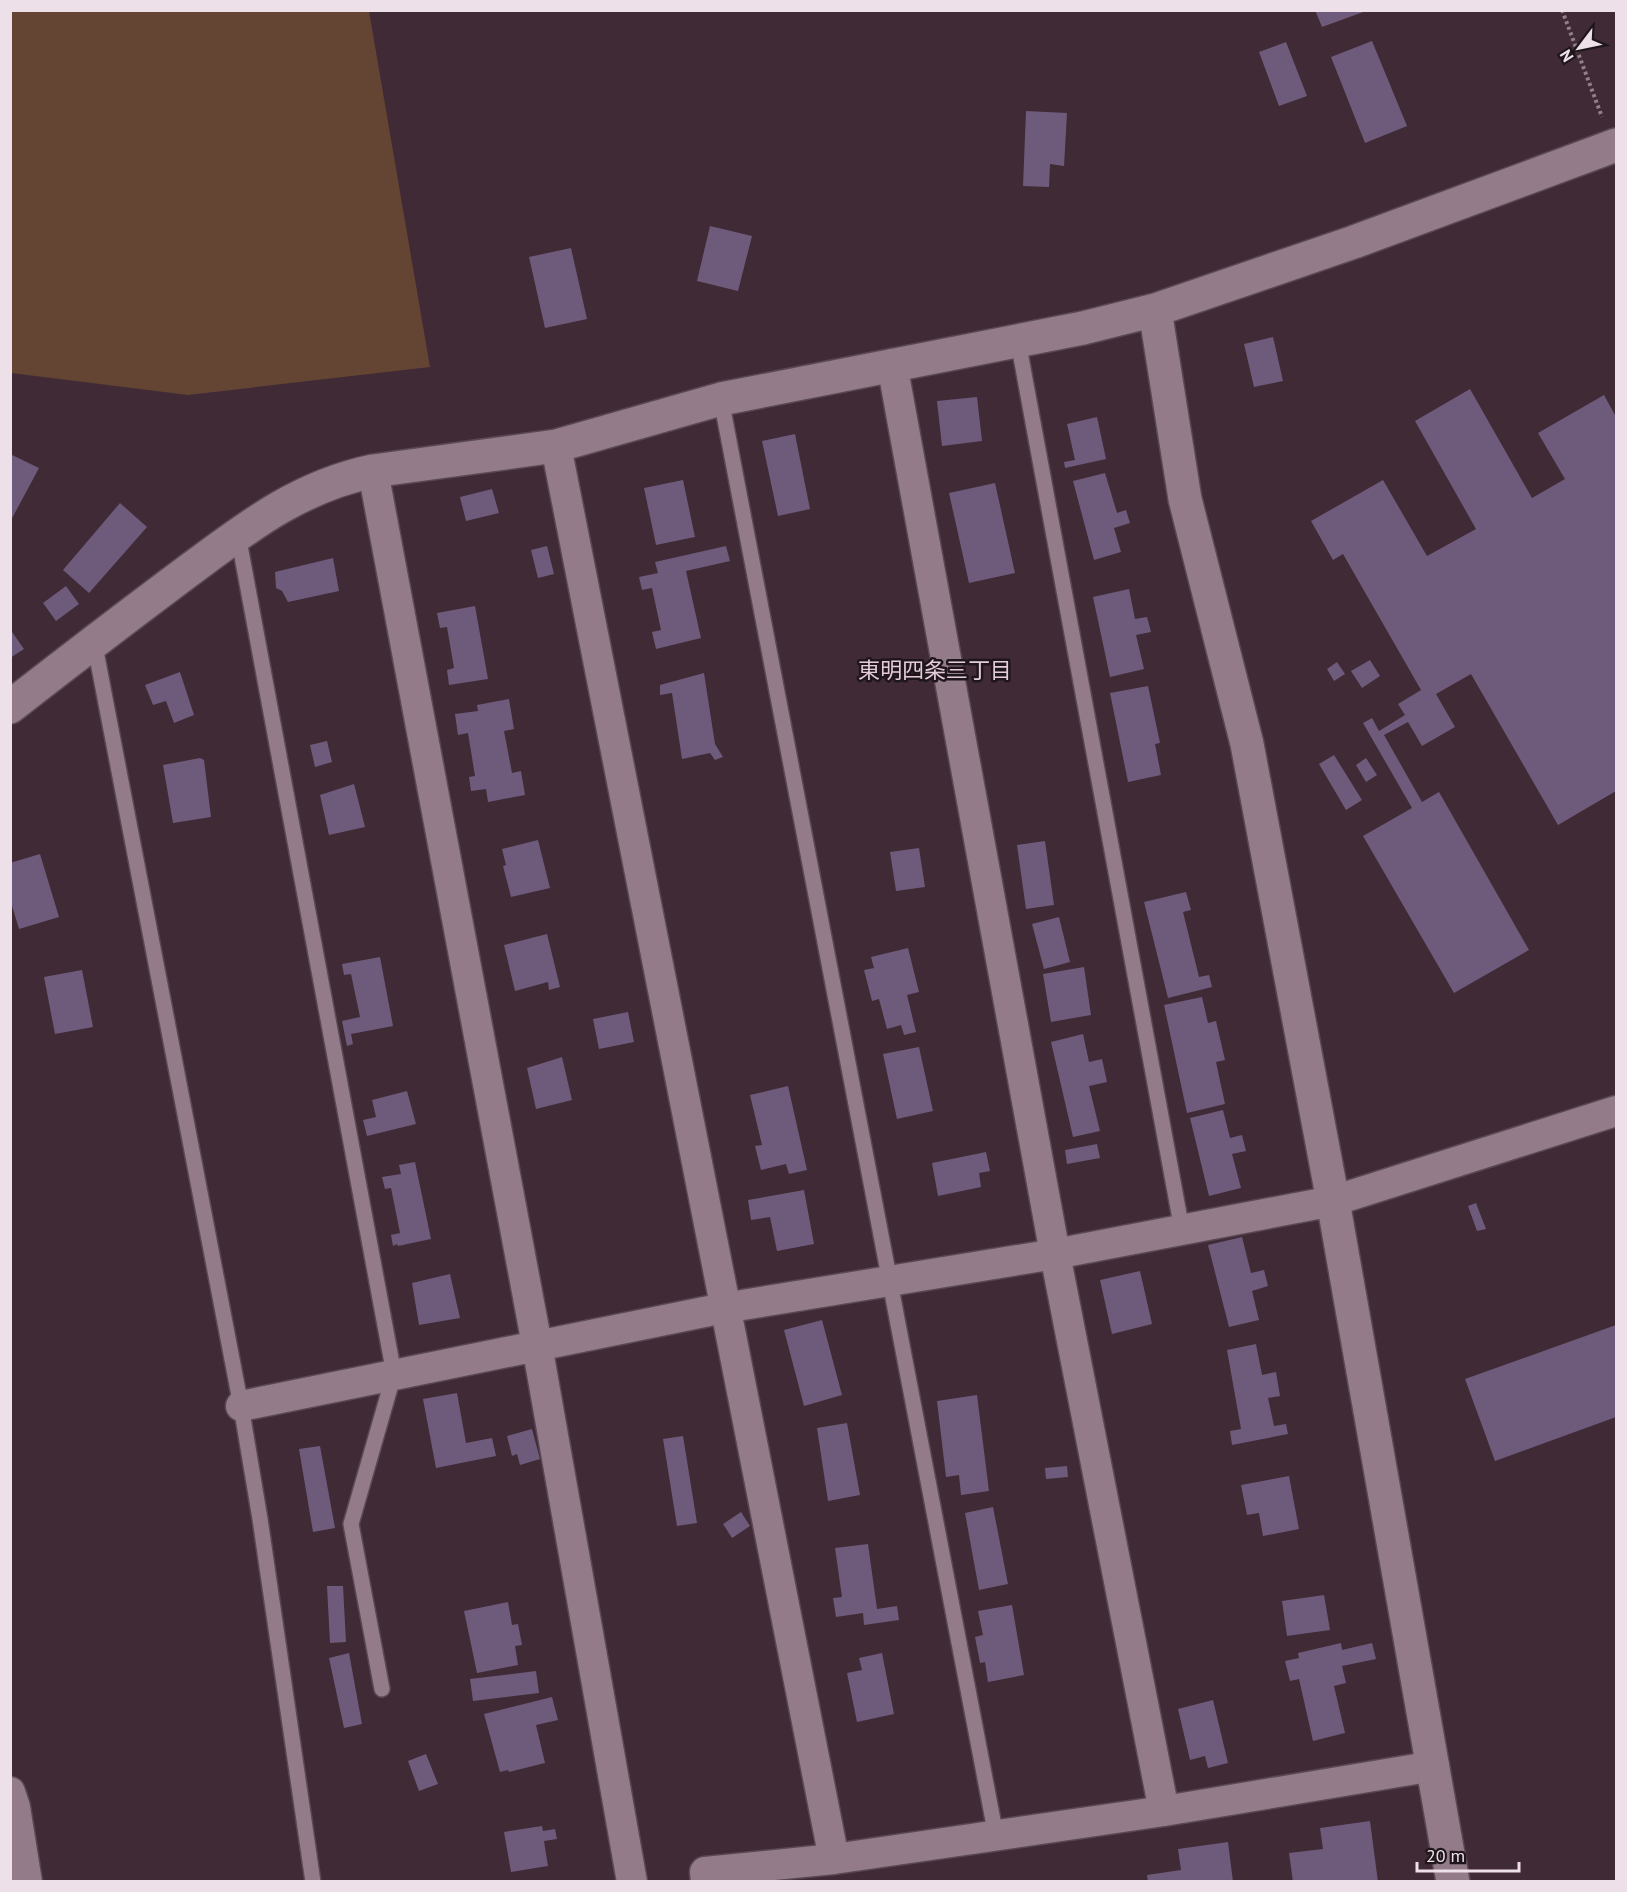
<svg xmlns="http://www.w3.org/2000/svg" width="1627" height="1892" font-family="'PT Sans','Noto Sans JP',sans-serif">
  <rect width="100%" height="100%" fill="#3f2a36"/>
  <!-- green -->
  <path fill="#644433" d="M11,10L369,11L430,367L188,395L11,373Z"/>
  <!-- building -->
  <path fill="#6e5b7b" d="M1315,10H1366V11L1322,27Z
    M1372,41L1407,126L1365,143L1331,57Z
    M1286,42L1307,96L1279,106L1259,52Z
    M1026,111L1067,113L1064,166L1050,164L1049,187L1023,186Z
    M710,226L752,236L738,291L697,281Z
    M571,248L587,319L545,328L529,257Z
    M1273,337L1283,381L1254,387L1244,344Z
    M1470,389L1532,498L1565,479L1538,433L1604,395L1616,417V791L1558,825L1471,674L1436,694L1455,727L1422,746L1408,722L1384,735L1422,802L1439,792L1529,950L1454,993L1363,836L1412,808L1363,723L1372,718L1379,731L1405,715L1398,704L1421,690L1343,554L1333,560L1311,521L1383,480L1427,556L1476,529L1415,421Z
    M977,397L982,441L942,446L937,401Z
    M1097,417L1106,459L1065,468L1064,462L1075,460L1067,424Z
    M795,434L810,509L778,516L762,441Z
    M10,454L39,468L10,522Z
    M1105,473L1117,513L1126,510L1130,523L1114,528L1121,552L1094,560L1073,481Z
    M683,480L695,537L656,545L644,488Z
    M995,483L1015,573L969,583L949,493Z
    M492,489L499,513L466,521L460,497Z
    M120,503L147,527L89,593L63,570Z
    M547,546L554,574L538,578L531,550Z
    M726,546L730,561L686,571L701,638L656,649L652,632L661,630L652,588L642,590L639,577L658,573L655,562Z
    M333,558L339,591L288,602L282,591L276,588L275,572Z
    M66,586L79,604L56,621L43,603Z
    M1129,589L1135,619L1147,617L1151,632L1136,635L1144,669L1110,677L1093,597Z
    M475,606L488,679L449,685L447,670L454,668L447,627L440,628L437,613Z
    M10,629L24,649L10,658Z
    M1370,660L1380,676L1362,688L1351,671Z
    M1337,662L1345,674L1334,681L1327,669Z
    M180,672L194,715L174,723L166,701L153,705L145,685Z
    M704,673L715,744L723,757L715,760L710,753L682,759L672,693L660,695V685Z
    M1148,686L1160,743L1155,744L1161,775L1128,782L1110,693Z
    M509,699L514,729L504,731L512,773L521,771L525,795L488,802L486,789L471,791L469,777L475,776L468,733L458,735L455,714L478,711L477,705Z
    M327,741L332,762L315,767L310,745Z
    M1334,755L1362,800L1346,810L1319,764Z
    M200,758L204,760L211,817L173,823L163,765Z
    M1366,758L1377,775L1366,782L1356,765Z
    M354,784L365,827L329,835L320,795Z
    M538,840L550,888L511,897L503,866L506,865L502,849Z
    M1045,841L1054,905L1026,909L1017,845Z
    M919,848L925,887L896,891L890,852Z
    M40,854L59,917L19,929L10,899V863Z
    M1186,892L1191,910L1183,912L1199,977L1209,975L1212,987L1168,998L1144,902Z
    M1059,917L1070,962L1044,969L1032,924Z
    M547,934L560,987L549,990L548,982L515,991L504,945Z
    M908,948L919,992L907,995L916,1032L904,1035L901,1025L887,1029L879,999L872,1001L864,970L874,968L871,957Z
    M380,957L393,1026L351,1034L353,1044L347,1046L342,1021L360,1017L351,974L344,975L342,964Z
    M1084,967L1091,1015L1051,1022L1043,974Z
    M82,970L93,1027L55,1034L44,977Z
    M1202,997L1208,1023L1216,1021L1225,1060L1216,1062L1225,1104L1187,1113L1164,1005Z
    M628,1012L634,1042L599,1049L593,1019Z
    M1083,1034L1089,1062L1102,1059L1107,1082L1089,1086L1100,1131L1073,1137L1051,1042Z
    M919,1047L933,1111L897,1119L883,1054Z
    M562,1057L572,1100L536,1109L527,1068Z
    M788,1086L807,1170L789,1174L786,1164L761,1170L755,1146L762,1145L750,1095Z
    M407,1091L416,1124L367,1136L363,1120L376,1117L372,1100Z
    M1223,1110L1230,1138L1242,1135L1246,1151L1232,1154L1241,1188L1209,1196L1190,1118Z
    M1097,1144L1100,1158L1067,1164L1065,1150Z
    M986,1152L990,1171L979,1173L981,1187L938,1196L932,1163Z
    M415,1162L431,1239L398,1246L397,1244L393,1246L391,1235L400,1233L391,1188L385,1189L382,1177L401,1174L399,1165Z
    M804,1190L814,1244L777,1251L770,1217L751,1220L748,1200Z
    M1476,1203L1486,1229L1477,1231L1468,1206Z
    M1242,1237L1251,1273L1264,1270L1268,1286L1252,1291L1259,1320L1229,1327L1208,1245Z
    M1140,1271L1152,1324L1112,1334L1100,1280Z
    M450,1274L460,1318L419,1325L412,1283Z
    M822,1320L842,1395L804,1406L784,1330Z
    M1616,1325V1417L1495,1461L1465,1379Z
    M1256,1344L1262,1375L1276,1372L1280,1396L1268,1398L1274,1426L1286,1424L1288,1434L1232,1445L1230,1431L1241,1429L1227,1350Z
    M457,1393L466,1443L492,1438L496,1456L436,1468L423,1399Z
    M977,1395L989,1491L961,1495L959,1475L946,1477L937,1401Z
    M847,1423L860,1495L828,1501L817,1428Z
    M532,1429L540,1459L520,1465L517,1454L512,1456L507,1436Z
    M683,1436L697,1523L677,1526L663,1439Z
    M320,1446L335,1528L313,1532L299,1449Z
    M1067,1466L1068,1477L1046,1479L1045,1468Z
    M1289,1476L1299,1529L1263,1536L1259,1513L1247,1515L1241,1485Z
    M993,1507L1008,1584L979,1590L965,1513Z
    M741,1512L750,1526L732,1538L723,1524Z
    M868,1544L877,1609L897,1606L899,1620L864,1625L863,1613L836,1617L833,1598L842,1597L835,1548Z
    M327,1586H343L346,1642L330,1643Z
    M1324,1595L1330,1630L1287,1636L1282,1601Z
    M508,1602L512,1625L518,1624L522,1645L515,1646L518,1665L477,1673L464,1611Z
    M1012,1605L1024,1675L988,1682L985,1662L980,1663L975,1637L983,1635L978,1611Z
    M1341,1643L1342,1650L1372,1643L1376,1659L1342,1666L1346,1683L1334,1686L1345,1733L1313,1741L1299,1679L1290,1681L1285,1661L1299,1658L1298,1653Z
    M349,1653L362,1724L344,1728L329,1658Z
    M882,1653L894,1714L857,1722L847,1673L862,1670L859,1658Z
    M536,1671L539,1693L473,1701L470,1679Z
    M552,1697L558,1720L536,1725L545,1763L509,1772L508,1770L500,1772L484,1714Z
    M1213,1700L1228,1763L1208,1768L1205,1756L1190,1760L1178,1709Z
    M426,1754L438,1784L419,1791L408,1761Z
    M1370,1821L1378,1882H1293L1289,1853L1323,1849L1320,1828Z
    M542,1826L543,1831L555,1829L557,1839L544,1841L548,1866L511,1872L504,1832Z
    M1228,1842L1233,1882H1148L1147,1875L1181,1870L1178,1849Z"/>
  <g fill="none" stroke-linecap="round" stroke-linejoin="round">
    <defs>
      <path id="lane" d="M1018,341L1182,1230
        M721,399L996,1836
        M238,535L394,1374L351,1524L382,1689
        M94,641L241,1406L260,1519L313,1882"/>
      <path id="street" d="M892,364L1055,1254L1164,1811
        M556,446L834,1859
        M373,471L537,1345L632,1882
        M241,1406L724,1308L1055,1254L1333,1201L1616,1111
        M10,1792L15,1807L27,1882
        M706,1882L705,1872L834,1859L1164,1811L1434,1766"/>
      <path id="secondary" d="M1155,310L1185,499L1247,744L1333,1201L1453,1882
        M10,707C65,664 120,622 176,580C240,533 293,488 373,471L556,446L721,399L1083,328L1155,310L1354,242L1616,145"/>
    </defs>
    <!-- lane casing -->
    <use href="#lane" stroke="#594853" stroke-width="18"/>
    <!-- street casing -->
    <use href="#street" stroke="#594853" stroke-width="33"/>
    <!-- secondary casing -->
    <use href="#secondary" stroke="#594853" stroke-width="36"/>
    <!-- path -->
    <path stroke="#917f89" stroke-width="4" stroke-dasharray="3 3" stroke-linecap="butt" d="M1562,10L1602,117"/>
    <!-- lane -->
    <use href="#lane" stroke="#937b89" stroke-width="15"/>
    <!-- street -->
    <use href="#street" stroke="#937b89" stroke-width="30"/>
    <!-- secondary -->
    <use href="#secondary" stroke="#937b89" stroke-width="33"/>
  </g>
  <g text-anchor="middle" stroke-width="5" stroke-linejoin="round" paint-order="stroke">
    <!-- neighbourhood labels -->
    <g font-size="22" fill="#e5cad9" stroke="#1f161b">
      <text x="935" y="678">東明四条三丁目</text>
    </g>
  </g>
  <!-- border -->
  <rect width="1627" height="1892" fill="none" stroke="#eee0e8" stroke-width="24"/>
  <!-- north arrow -->
  <g transform="translate(1579 48) rotate(238)" stroke="#1f161b" stroke-width="4.5" paint-order="stroke">
  <path d="M0-4.5L10 22L0 15L-10 22Z" fill="#eee0e8"/>
  <text y="-9" font-size="16" font-weight="bold" text-anchor="middle" fill="#eee0e8">N</text>
  </g>
  <!-- scale -->
  <path d="M1417 1862v9h102v-9" fill="none" stroke="#eee0e8" stroke-width="3"/>
  <text x="1426" y="1862" font-size="18" fill="#eee0e8" stroke="#1f161b" stroke-width="4.5" paint-order="stroke">20 m</text>
</svg>
